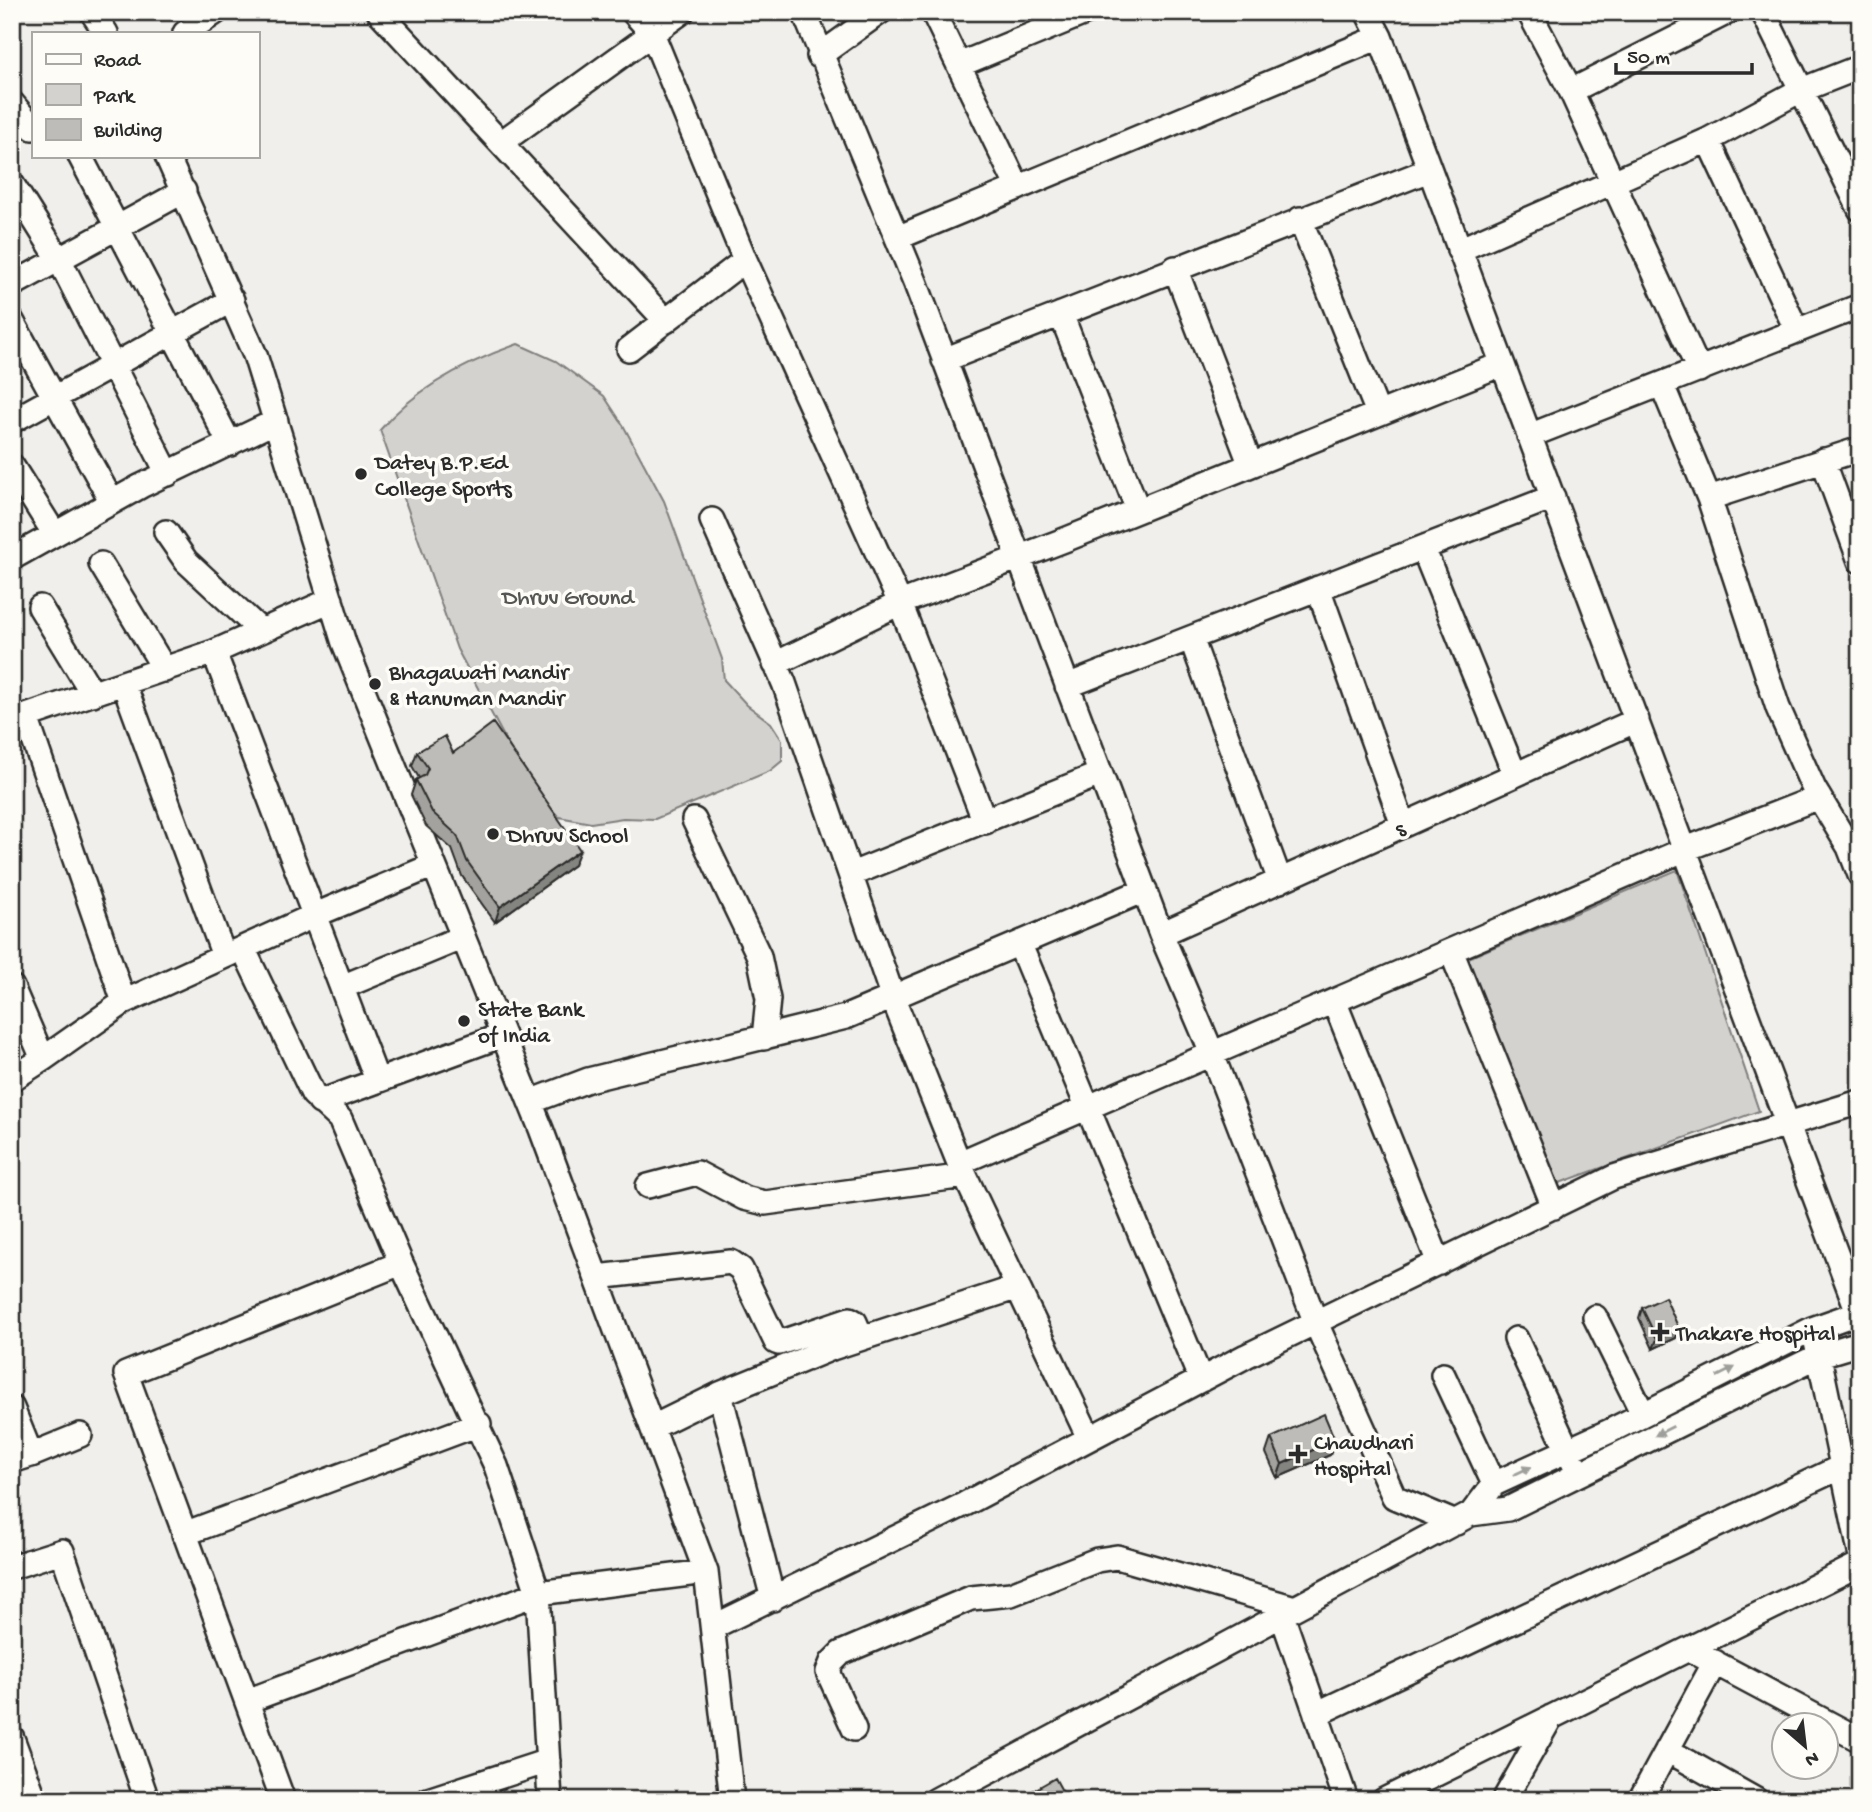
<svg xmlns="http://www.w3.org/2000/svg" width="1872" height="1812" font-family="'Gochi Hand',sans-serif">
  <rect width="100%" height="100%" fill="#f0efeb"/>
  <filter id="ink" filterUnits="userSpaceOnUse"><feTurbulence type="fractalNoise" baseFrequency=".0143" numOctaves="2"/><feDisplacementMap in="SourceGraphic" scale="14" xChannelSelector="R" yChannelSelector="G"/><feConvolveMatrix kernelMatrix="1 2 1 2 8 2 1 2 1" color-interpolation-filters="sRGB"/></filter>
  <g filter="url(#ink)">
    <!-- green -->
    <path fill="#d3d2cf" stroke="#7f7e7d" stroke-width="2" d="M518,344L556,361L604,396L623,425L664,501L722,659L724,680L747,705L771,723L782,740V761L770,771L655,819L623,818L591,823L559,817L532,789L457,649L380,430C415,388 467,362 518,344Z
      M1677,870L1759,1111L1554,1185L1461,961Z"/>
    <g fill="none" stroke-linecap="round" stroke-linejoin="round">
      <defs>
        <path id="minor" d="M92,12L106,33
          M379,12L666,321
          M633,12L652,33L745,260L900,603L985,822
          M804,12L916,284L1161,934L1206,1039L1316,1323L1394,1497L1456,1523
          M933,12L1018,188
          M1367,12L1380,37L1858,1312
          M1529,12L1571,91L1699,370
          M1763,12L1860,209
          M185,33L216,12
          M819,56L880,12
          M959,65L1087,12
          M1571,91L1728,12
          M12,103L33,128
          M1708,140L1797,331
          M502,142L682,12
          M80,156L230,444
          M167,156L255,355L344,643L541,1129L706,1572L732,1800
          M12,184L59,259L168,474
          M1300,219L1378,413
          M897,238L1380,37
          M1459,250L1708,140L1799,91L1860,67
          M1175,268L1250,463
          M12,285L184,191
          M1061,314L1138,510
          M12,321L112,502
          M629,349L745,260
          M944,360L1429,170
          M1662,385L1709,498L1778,708L1814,789L1849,847L1860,875
          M12,421L232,300
          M1529,436L1860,306
          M1823,460L1860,561
          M12,466L54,533
          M1709,498L1860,449
          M712,520L784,683L893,998L959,1163
          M166,532L186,561L261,631
          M1423,548L1515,775
          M12,558L141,486L276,421
          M101,564L165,670
          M1318,588L1403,825
          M40,607L93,694
          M1191,638L1280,881
          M214,652L377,1080
          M775,664L900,603L1067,539L1502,364
          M124,684L224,956
          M1067,686L1553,497
          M26,717L124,1002
          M12,721L214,652L331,600
          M694,820L759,956L768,999L764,1038
          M852,874L1100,774
          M1161,934L1637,720
          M1020,945L1201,1380
          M243,948L313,1094L340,1119L401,1263L496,1466L538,1593L550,1800
          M1452,953L1554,1207
          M12,987L43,1059L12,1079
          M342,987L463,937
          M1335,1003L1439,1263
          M43,1059L124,1002L313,916L434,865
          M320,1102L503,1035
          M530,1102L588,1080L846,1017L1145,890
          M648,1186L697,1173L744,1198L765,1203L965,1176
          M597,1277L731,1262L741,1269L776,1342L779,1343L850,1319L855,1322L862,1338
          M1595,1317L1643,1414
          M1516,1339L1574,1464
          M1816,1342L1860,1552
          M1443,1375L1494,1484
          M720,1394L773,1599
          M12,1408L31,1455L12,1461
          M653,1427L720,1394L832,1348L1018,1287
          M1089,1438L959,1163L1686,849L1819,797
          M31,1455L80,1435
          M1471,1514L1494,1484L1610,1431L1812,1329L1860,1312
          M184,1534L479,1424
          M12,1567L62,1551L147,1800
          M1282,1615L1346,1800
          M715,1626L965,1504L1246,1356L1614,1177L1860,1102
          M1689,1649L1860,1740
          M247,1701L538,1593L706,1572
          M1316,1714L1843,1466
          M854,1729L828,1672L832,1662L841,1653L971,1598L1011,1594L1097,1560L1117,1557L1295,1608
          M12,1738L35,1800
          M1667,1750L1756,1800
          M283,1800L126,1374L401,1263
          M428,1800L548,1761
          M936,1800L1471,1514L1508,1509L1820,1355L1860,1343
          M1384,1800L1860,1564
          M1504,1800L1551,1717
          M1640,1800L1715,1662"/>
      </defs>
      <!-- minor casing -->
      <use href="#minor" stroke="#2b2b2b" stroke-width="28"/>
      <!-- minor -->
      <use href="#minor" stroke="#fdfcf7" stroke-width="23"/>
    </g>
    <!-- wall -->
    <path fill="#a3a29e" stroke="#2b2b2b" stroke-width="2" d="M417,752L453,753L574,865L495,922L462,876L452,849L426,826L411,795L416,780L419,778L412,766Z
      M1642,1308L1679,1329L1676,1338L1653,1349L1639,1318Z
      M1271,1438L1335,1440L1330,1455L1277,1478L1266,1453Z"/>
    <!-- shaded-wall -->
    <path fill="#848481" stroke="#2b2b2b" stroke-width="2" d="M580,850L574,865L495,922L500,907Z
      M1679,1329L1676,1338L1653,1349L1657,1339Z
      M1335,1440L1330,1455L1277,1478L1282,1464Z"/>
    <!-- building -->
    <path fill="#bdbcb8" stroke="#2b2b2b" stroke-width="2" d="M493,723L580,850L500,907L467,861L457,835L432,812L416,780L425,775L428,768L417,752L445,736L453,753Z
      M1665,1297L1679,1329L1657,1339L1642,1308Z
      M1324,1414L1335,1440L1282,1464L1271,1438Z
      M1055,1778L1067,1800H1028L1025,1795Z"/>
    <!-- one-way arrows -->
    <defs><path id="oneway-solid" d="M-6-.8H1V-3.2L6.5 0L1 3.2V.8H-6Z" transform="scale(1.75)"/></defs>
    <g fill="#9e9e9b">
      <use href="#oneway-solid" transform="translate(1726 1372) rotate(-27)"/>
      <use href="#oneway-solid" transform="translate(1664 1431) rotate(153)"/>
      <use href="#oneway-solid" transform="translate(1522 1471) rotate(-25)"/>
    </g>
  </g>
  <!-- markers -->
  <g fill="#2b2b2b" stroke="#fdfcf7" stroke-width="2.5">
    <circle cx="361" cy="474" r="7"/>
    <circle cx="375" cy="684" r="7"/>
    <circle cx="493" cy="834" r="7"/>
    <circle cx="464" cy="1021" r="7"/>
    <path d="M1656.5 1321.5h7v7h7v7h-7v7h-7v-7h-7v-7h7z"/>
    <path d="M1294.5 1443.5h7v7h7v7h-7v7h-7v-7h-7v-7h7z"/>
  </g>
  <g text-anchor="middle" stroke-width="7" stroke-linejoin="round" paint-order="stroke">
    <!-- poi labels -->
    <g font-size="23" fill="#2b2b2b" stroke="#fdfcf7" text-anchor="start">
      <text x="375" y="469">Datey B.P.Ed<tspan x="375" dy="26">College Sports</tspan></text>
      <text x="389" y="679">Bhagawati Mandir<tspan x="389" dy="26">&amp; Hanuman Mandir</tspan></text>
      <text x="507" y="842">Dhruv School</text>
      <text x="478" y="1016">State Bank<tspan x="478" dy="26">of India</tspan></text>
      <text x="1676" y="1340">Thakare Hospital</text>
      <text x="1314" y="1449">Chaudhari<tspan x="1314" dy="26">Hospital</tspan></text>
    </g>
    <!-- park labels -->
    <g font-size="23" fill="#555554" stroke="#fdfcf7">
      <text x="568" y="604">Dhruv Ground</text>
    </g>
    <!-- street labels -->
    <g font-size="23" fill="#2b2b2b" stroke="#fdfcf7">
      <text transform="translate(1399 827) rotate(-24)" y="8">s</text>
    </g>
  </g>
  <!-- margin -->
  <rect width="1872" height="1812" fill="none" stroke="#fdfcf7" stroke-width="42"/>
  <rect x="21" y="21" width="1830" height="1770" fill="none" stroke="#2b2b2b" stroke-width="2.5" filter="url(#ink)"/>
  <!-- legend -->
  <rect x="32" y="32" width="228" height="126" fill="#fdfcf7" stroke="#a9a8a5" stroke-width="2"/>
  <rect x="46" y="54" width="35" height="10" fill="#fdfcf7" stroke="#a9a8a5" stroke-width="2"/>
  <text x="94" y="66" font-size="21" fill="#2b2b2b">Road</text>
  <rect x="46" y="84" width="35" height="21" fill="#d3d2cf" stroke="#a9a8a5" stroke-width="2"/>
  <text x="94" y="102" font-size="21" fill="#2b2b2b">Park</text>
  <rect x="46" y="119" width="35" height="21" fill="#bdbcb8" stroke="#a9a8a5" stroke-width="2"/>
  <text x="94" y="136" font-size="21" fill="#2b2b2b">Building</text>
  <!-- north arrow -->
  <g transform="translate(1805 1746) rotate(152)"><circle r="33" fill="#fdfcf7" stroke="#a9a8a5" stroke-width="2"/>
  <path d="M0-5L12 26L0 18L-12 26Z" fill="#2b2b2b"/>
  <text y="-10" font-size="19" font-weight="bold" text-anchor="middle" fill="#2b2b2b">N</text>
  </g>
  <!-- scale -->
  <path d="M1616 63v10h136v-10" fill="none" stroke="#2b2b2b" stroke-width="3.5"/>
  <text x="1627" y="63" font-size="21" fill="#2b2b2b" stroke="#fdfcf7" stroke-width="5" paint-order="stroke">50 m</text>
</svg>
